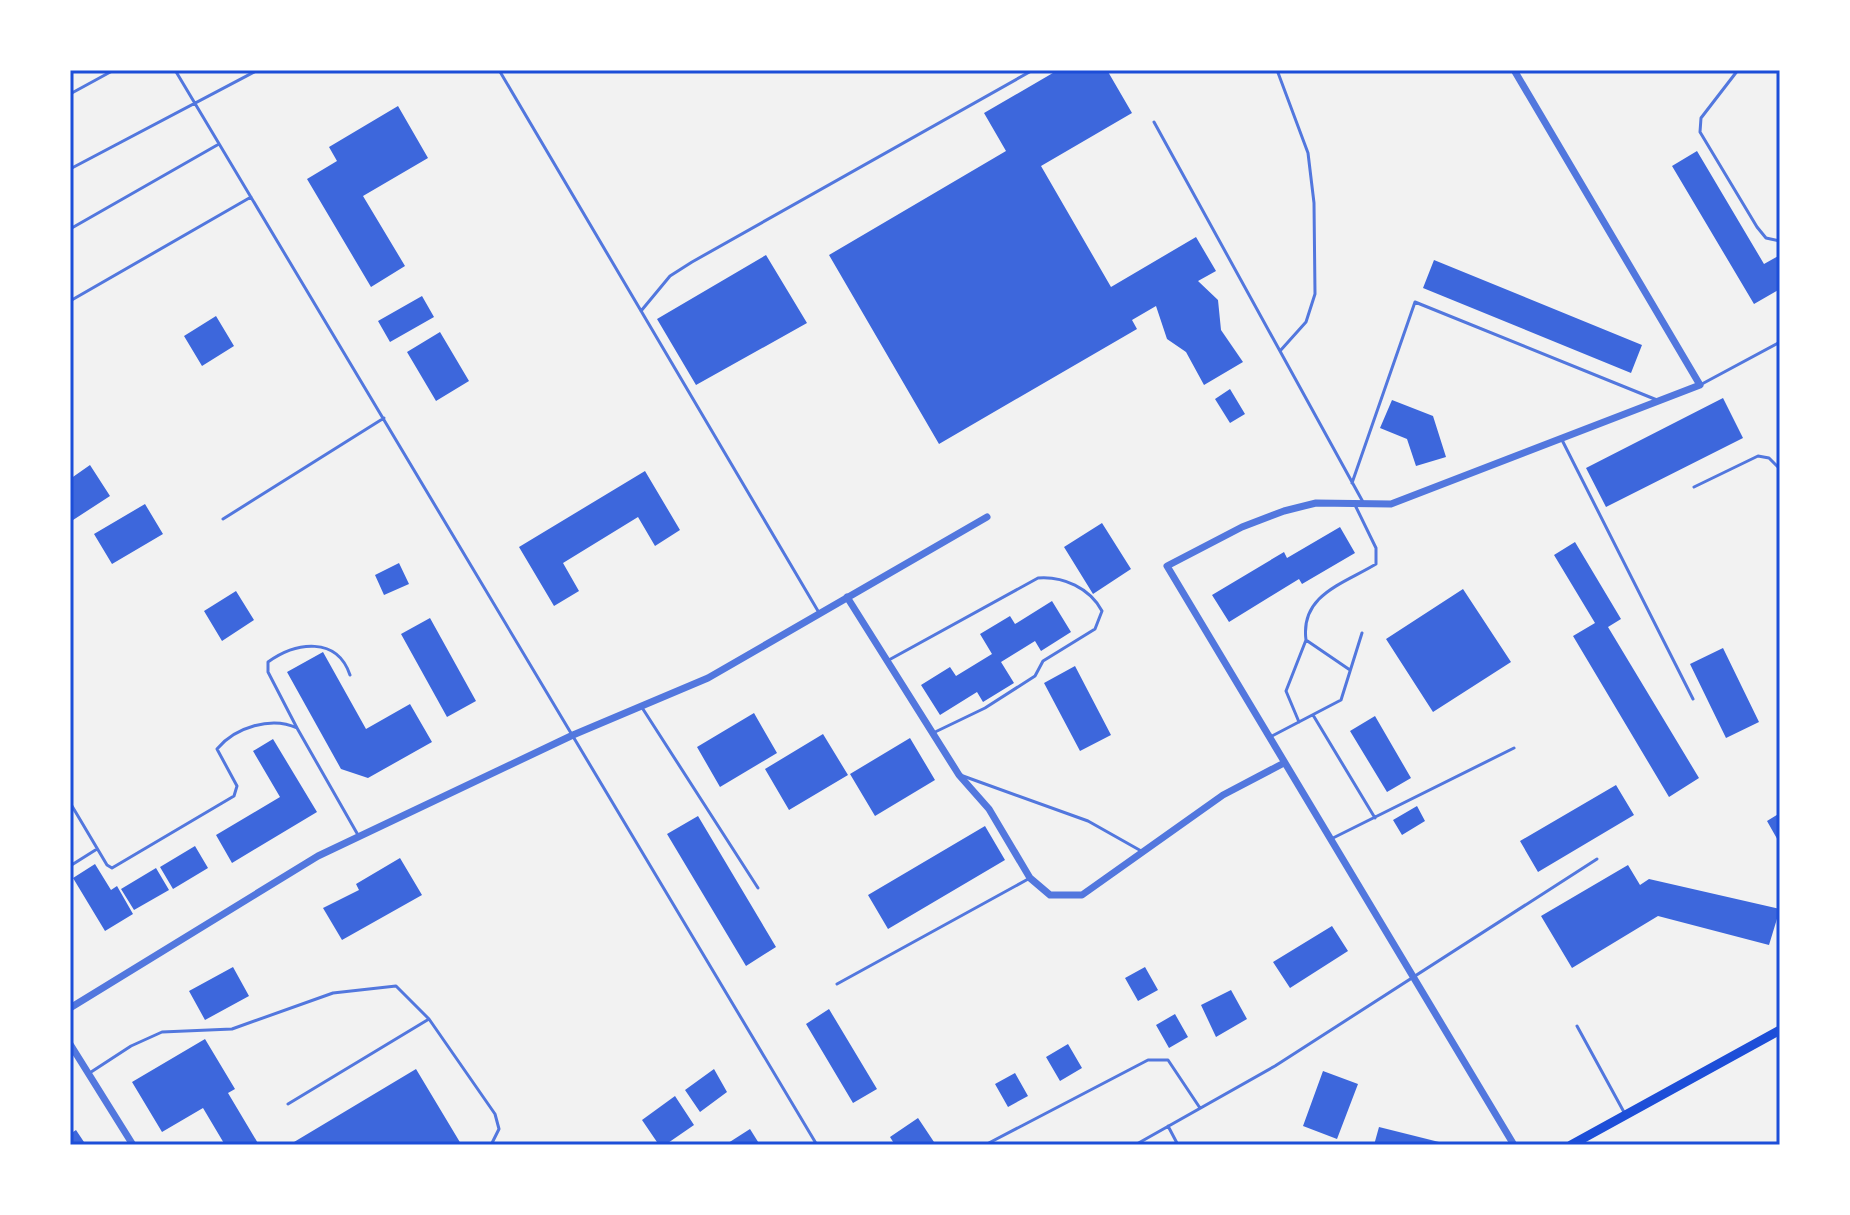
<svg xmlns="http://www.w3.org/2000/svg" width="1850" height="1215" font-family="'Nunito Sans',sans-serif">
  <rect width="100%" height="100%" fill="#f2f2f2"/>
  <!-- building -->
  <path fill="#3d67dc" d="M1058,70H1107L1132,113L1041,166L1111,287L1196,237L1216,271L1198,281L1218,300L1221,330L1243,362L1204,385L1186,352L1167,339L1156,306L1132,320L1137,329L939,444L829,255L1006,151L984,113Z
    M398,106L428,158L363,196L405,266L371,287L307,179L337,161L329,147Z
    M1697,151L1764,264L1780,255V289L1754,304L1672,166Z
    M766,255L807,323L696,385L657,319Z
    M1434,260L1642,345L1631,373L1423,288Z
    M422,296L434,317L390,342L378,321Z
    M216,316L234,346L202,366L184,336Z
    M440,332L469,381L436,401L407,352Z
    M1230,389L1245,414L1230,423L1215,399Z
    M1723,398L1743,438L1606,507L1586,468Z
    M1392,400L1433,416L1446,457L1416,466L1407,439L1380,428Z
    M90,465L110,496L70,522V479Z
    M645,471L680,530L655,546L638,517L563,563L579,591L554,606L519,547Z
    M145,504L163,534L112,564L94,534Z
    M1102,523L1131,569L1093,594L1064,547Z
    M1340,527L1355,553L1302,584L1299,579L1229,622L1212,595L1284,552L1287,558Z
    M1575,542L1621,619L1608,627L1699,778L1669,797L1573,636L1595,623L1554,555Z
    M399,563L409,584L384,595L375,575Z
    M1463,589L1511,662L1433,712L1386,639Z
    M236,591L254,620L222,641L204,611Z
    M1052,601L1071,632L1041,651L1035,641L1001,662L1014,683L983,702L977,692L940,715L921,685L950,667L956,676L992,654L980,634L1010,616L1015,624Z
    M430,618L476,701L447,717L401,634Z
    M1723,648L1759,722L1726,738L1690,664Z
    M323,652L366,729L410,704L432,742L368,778L341,769L287,672Z
    M1075,666L1111,735L1080,751L1044,683Z
    M754,713L777,753L720,787L697,747Z
    M1375,716L1411,778L1387,792L1350,731Z
    M823,734L848,775L789,810L765,769Z
    M910,738L935,780L875,816L850,774Z
    M273,739L317,812L232,863L216,835L280,797L253,751Z
    M1616,785L1634,815L1538,872L1520,841Z
    M1417,806L1425,821L1402,835L1393,820Z
    M1780,813V844L1767,821Z
    M698,816L776,947L746,966L667,834Z
    M985,826L1005,860L888,929L868,895Z
    M195,846L208,868L173,889L160,867Z
    M400,858L422,895L342,940L323,908L359,890L356,884Z
    M95,864L111,890L117,886L133,914L105,931L73,878Z
    M1628,865L1640,885L1649,879L1780,909L1769,945L1658,916L1572,968L1541,916Z
    M156,868L169,890L134,910L121,889Z
    M1332,926L1348,951L1290,988L1273,962Z
    M233,967L249,996L205,1020L189,991Z
    M1145,967L1158,990L1138,1001L1125,978Z
    M1231,990L1247,1019L1216,1037L1201,1005Z
    M829,1009L877,1089L853,1103L806,1024Z
    M1175,1014L1188,1037L1169,1048L1156,1025Z
    M205,1039L235,1089L228,1093L259,1145H225L203,1108L162,1132L132,1082Z
    M1068,1044L1082,1068L1060,1081L1046,1057Z
    M416,1069L461,1144L289,1145Z
    M714,1069L727,1092L700,1112L685,1090Z
    M1323,1071L1358,1084L1337,1139L1303,1126Z
    M1015,1073L1028,1096L1008,1107L995,1084Z
    M675,1096L694,1125L665,1145H659L642,1120Z
    M918,1118L936,1145H895L890,1137Z
    M1379,1127L1447,1144V1145H1374Z
    M750,1129L760,1145H725Z
    M76,1130L86,1145H70V1134Z"/>
  <g fill="none" stroke-linecap="round" stroke-linejoin="round">
    <!-- service -->
    <path stroke="#5277de" stroke-width="3" d="M175,70L817,1145
      M499,70L818,611
      M1277,70L1308,153L1314,203L1315,294L1306,322L1280,351
      M1738,70L1701,118L1700,132L1757,227L1766,238L1780,241
      M70,94L114,70
      M1154,122L1363,502
      M70,169L258,70
      M70,229L219,144
      M70,301L251,197
      M641,311L670,276L692,262L1033,70
      M1700,385L1780,342
      M1561,438L1693,699
      M1352,483L1415,302L1657,400
      M1694,487L1758,456L1769,458L1780,469
      M223,519L384,418
      M887,661L1038,578C1063,576 1090,588 1102,611L1095,629L1043,661L1035,676L985,708L933,733
      M1350,670L1306,640C1300,595 1343,584 1376,564V548L1355,505
      M641,706L758,888
      M1313,715L1375,818
      M1299,722L1286,691L1306,640
      M297,728L268,672V662C296,642 337,636 350,675
      M1272,736L1341,700L1362,633
      M963,776L1088,821L1143,852
      M72,806L107,865L112,868L234,796L237,786L217,749C235,727 272,716 297,728L358,835
      M1333,838L1514,748
      M70,866L97,849
      M837,984L1030,878
      M1577,1026L1625,1114
      M88,1074L131,1046L162,1032L232,1029L333,993L396,986L429,1019L495,1114L499,1129L491,1145
      M288,1104L429,1019
      M1168,1126L1178,1145
      M985,1145L1148,1060H1168L1200,1108
      M1135,1145L1275,1066L1597,859"/>
    <!-- minor -->
    <path stroke="#5277de" stroke-width="7" d="M1514,70L1700,385L1391,504L1316,503L1284,511L1242,527L1167,566L1514,1145
      M847,597L959,775L989,809L1030,878L1050,895H1082L1223,795L1284,763
      M70,1008L318,856L573,735L708,678L987,517
      M70,1044L133,1145"/>
    <!-- secondary -->
    <path stroke="#1d4ed8" stroke-width="9" d="M1571,1145L1780,1030"/>
  </g>
  <!-- border -->
  <rect width="1850" height="1215" fill="none" stroke="#ffffff" stroke-width="144"/>
  <rect x="72" y="72" width="1706" height="1071" fill="none" stroke="#1d4ed8" stroke-width="3"/>
</svg>
